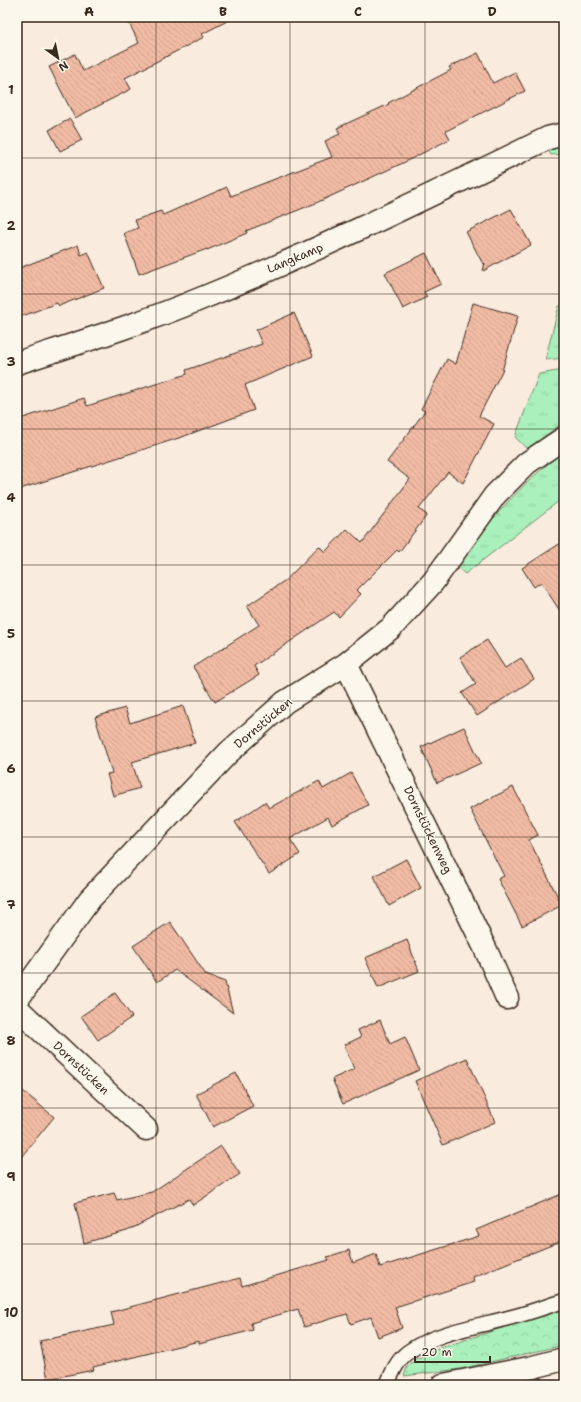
<svg xmlns="http://www.w3.org/2000/svg" width="581" height="1402" font-family="'Shantell Sans',sans-serif">
  <defs>
    <pattern id="grass-tufts" width="24" height="20" patternUnits="userSpaceOnUse"><rect width="24" height="20" fill="#aaf0bc"/><path d="M3 7l-1-3M5 7V3M7 7l1-3M15 17l-1-3M17 17v-4M19 17l1-3" fill="none" stroke="#93cea1"/></pattern>
    <pattern id="forest-crowns" width="20" height="18" patternUnits="userSpaceOnUse"><rect width="20" height="18" fill="#aaf0bc"/><path d="M2 6a3 3 0 1 1 6 0M12 15a3 3 0 1 1 6 0" fill="none" stroke="#93cea1"/></pattern>
    <pattern id="building-back-hatch" width="6" height="6" patternUnits="userSpaceOnUse"><rect width="6" height="6" fill="#f1bba4"/><path d="M-1 5l2 2M0 0l6 6M5-1l2 2" fill="none" stroke="#d0a18d"/></pattern>
  </defs>
  <rect width="100%" height="100%" fill="#f9ebde"/>
  <filter id="ink" filterUnits="userSpaceOnUse"><feTurbulence type="fractalNoise" baseFrequency=".025" numOctaves="2"/><feDisplacementMap in="SourceGraphic" scale="8" xChannelSelector="R" yChannelSelector="G"/><feConvolveMatrix kernelMatrix="1 2 1 2 8 2 1 2 1" color-interpolation-filters="sRGB"/></filter>
  <g filter="url(#ink)">
    <!-- grass -->
    <path fill="url(#grass-tufts)" stroke="#728d6d" d="M564,145V154L551,155L549,151Z
      M559,306H563L564,308V358L545,360Z
      M564,370V422L527,449L515,437L539,374Z
      M564,451V497L465,574L457,567C488,521 520,485 564,451Z"/>
    <!-- forest -->
    <path fill="url(#forest-crowns)" stroke="#728d6d" d="M564,1308V1345L460,1369L404,1376L407,1367L416,1359L440,1348Z"/>
    <!-- building -->
    <path fill="url(#building-back-hatch)" stroke="#3b2a1e" d="M126,17H235L202,34L204,37L125,78L131,89L75,118L49,67L75,54L83,71L139,43Z
      M478,53L493,83L515,72L525,91L446,131L450,139L405,162L316,203L246,231L247,233L207,250V249L139,274L124,233L138,228L135,220L161,211L163,215L227,187L231,196L332,157L325,141L340,134L337,128L389,104L388,103L451,70L449,67Z
      M70,119L82,140L60,151L49,130Z
      M511,209L531,245L483,271L485,263L483,264L466,232Z
      M78,245L81,255L88,252L104,288L59,306L57,303L17,318V269Z
      M426,253L441,284L424,292L427,297L403,309L385,273Z
      M473,303L518,316L502,371L479,416L494,424L463,483L448,472L419,509L427,515L399,552L397,550L357,590L361,594L339,617L334,612L254,666L259,675L215,702L193,667L259,625L247,606L287,579L319,546L325,552L347,529L362,543L410,479L387,462L425,411L421,409L447,359L456,364Z
      M294,313L313,356L245,385L254,410L182,437L17,490V420L84,398L87,406L187,374L186,370L262,344L256,330Z
      M564,541V617L541,582L534,587L522,568Z
      M487,640L505,668L521,658L534,679L477,716L462,693L476,684L460,657Z
      M183,706L195,743L132,762L140,788L113,796L107,774L112,773L95,717L125,708L130,723Z
      M464,727L481,763L437,783L421,747Z
      M351,773L368,805L332,825L328,817L290,839L300,854L269,874L235,822L265,802L269,808L319,781L323,789Z
      M513,787L538,835L529,840L562,905L522,926L498,879L504,876L470,809Z
      M406,859L421,888L389,906L374,876Z
      M170,922L206,975L225,982L233,1013L175,970L157,982L133,946Z
      M407,940L419,971L378,988L365,958Z
      M115,993L132,1017L98,1040L81,1016Z
      M380,1020L390,1044L405,1037L419,1070L343,1104L332,1079L354,1069L344,1045L361,1037L358,1030Z
      M467,1058L495,1122L443,1145L415,1081Z
      M236,1073L253,1106L213,1127L196,1094Z
      M17,1086L54,1117L17,1162Z
      M221,1146L240,1174L193,1205L189,1199L127,1231L84,1243L75,1203L114,1193L117,1200L152,1192Z
      M564,1193V1240L473,1277L474,1282L395,1307L402,1328L378,1337L371,1317L351,1324L347,1314L304,1327L298,1309L251,1323L253,1330L199,1344V1341L93,1367L94,1370L48,1379L40,1341L114,1325L111,1312L240,1278L242,1286L329,1260L327,1257L349,1250L353,1263L376,1254L380,1267L479,1236L476,1230Z"/>
    <g fill="none" stroke-linecap="round" stroke-linejoin="round">
      <defs>
        <path id="lane" d="M387,1385C392,1373 397,1360 408,1352C435,1332 480,1326 512,1317C529,1313 547,1306 564,1301"/>
        <path id="street" d="M17,363C78,343 140,324 200,299C318,251 433,194 548,138L564,134
          M346,664L485,948L507,998
          M17,1000L90,899L228,753L285,702L346,664L391,628L433,582L495,495L527,463L564,438
          M17,1008L146,1129"/>
        <path id="secondary" d="M443,1385L529,1368L564,1359"/>
      </defs>
      <!-- lane casing -->
      <use href="#lane" stroke="#3b2a1e" stroke-width="17"/>
      <!-- street casing -->
      <use href="#street" stroke="#3b2a1e" stroke-width="25"/>
      <!-- secondary casing -->
      <use href="#secondary" stroke="#3b2a1e" stroke-width="25"/>
      <!-- lane -->
      <use href="#lane" stroke="#fbf7ec" stroke-width="14"/>
      <!-- street -->
      <use href="#street" stroke="#fbf7ec" stroke-width="22"/>
      <!-- secondary -->
      <use href="#secondary" stroke="#fbf7ec" stroke-width="22"/>
    </g>
  </g>
  <!-- grid -->
  <path fill="none" stroke="#3b2a1e" stroke-width="1" stroke-opacity="0.55" d="M156,17V1385M290,17V1385M425,17V1385M17,158H564M17,294H564M17,429H564M17,565H564M17,701H564M17,837H564M17,973H564M17,1108H564M17,1244H564"/>
  <g text-anchor="middle" stroke-width="3" stroke-linejoin="round" paint-order="stroke">
    <!-- street labels -->
    <g font-size="12" fill="#3b2a1e" stroke="#fbf7ec">
      <text transform="translate(295 258) rotate(-23)" y="4">Langkamp</text>
      <text transform="translate(263 723) rotate(-40)" y="4">Dornstücken</text>
      <text transform="translate(428 830) rotate(64)" y="4">Dornstückenweg</text>
      <text transform="translate(81 1068) rotate(43)" y="4">Dornstücken</text>
    </g>
  </g>
  <!-- margin -->
  <rect width="581" height="1402" fill="none" stroke="#fbf7ec" stroke-width="44"/>
  <!-- north arrow -->
  <g transform="translate(58 58) rotate(147)" stroke="#fbf7ec" stroke-width="3" paint-order="stroke">
  <path d="M0-3L7 15L0 10L-7 15Z" fill="#3b2a1e"/>
  <text y="-6" font-size="11" font-weight="bold" text-anchor="middle" fill="#3b2a1e">N</text>
  </g>
  <!-- scale -->
  <path d="M415 1356v6h75v-6" fill="none" stroke="#3b2a1e" stroke-width="2"/>
  <text x="421" y="1356" font-size="12" fill="#3b2a1e" stroke="#fbf7ec" stroke-width="3" paint-order="stroke">20 m</text>
  <rect x="22" y="22" width="537" height="1358" fill="none" stroke="#3b2a1e" stroke-width="1.5"/>
  <g font-size="13" text-anchor="middle" font-weight="bold" fill="#3b2a1e">
    <text x="89" y="16">A</text>
    <text x="223" y="16">B</text>
    <text x="358" y="16">C</text>
    <text x="492" y="16">D</text>
    <text x="11" y="94">1</text>
    <text x="11" y="230">2</text>
    <text x="11" y="366">3</text>
    <text x="11" y="502">4</text>
    <text x="11" y="638">5</text>
    <text x="11" y="773">6</text>
    <text x="11" y="909">7</text>
    <text x="11" y="1045">8</text>
    <text x="11" y="1181">9</text>
    <text x="11" y="1317">10</text>
  </g>
</svg>
